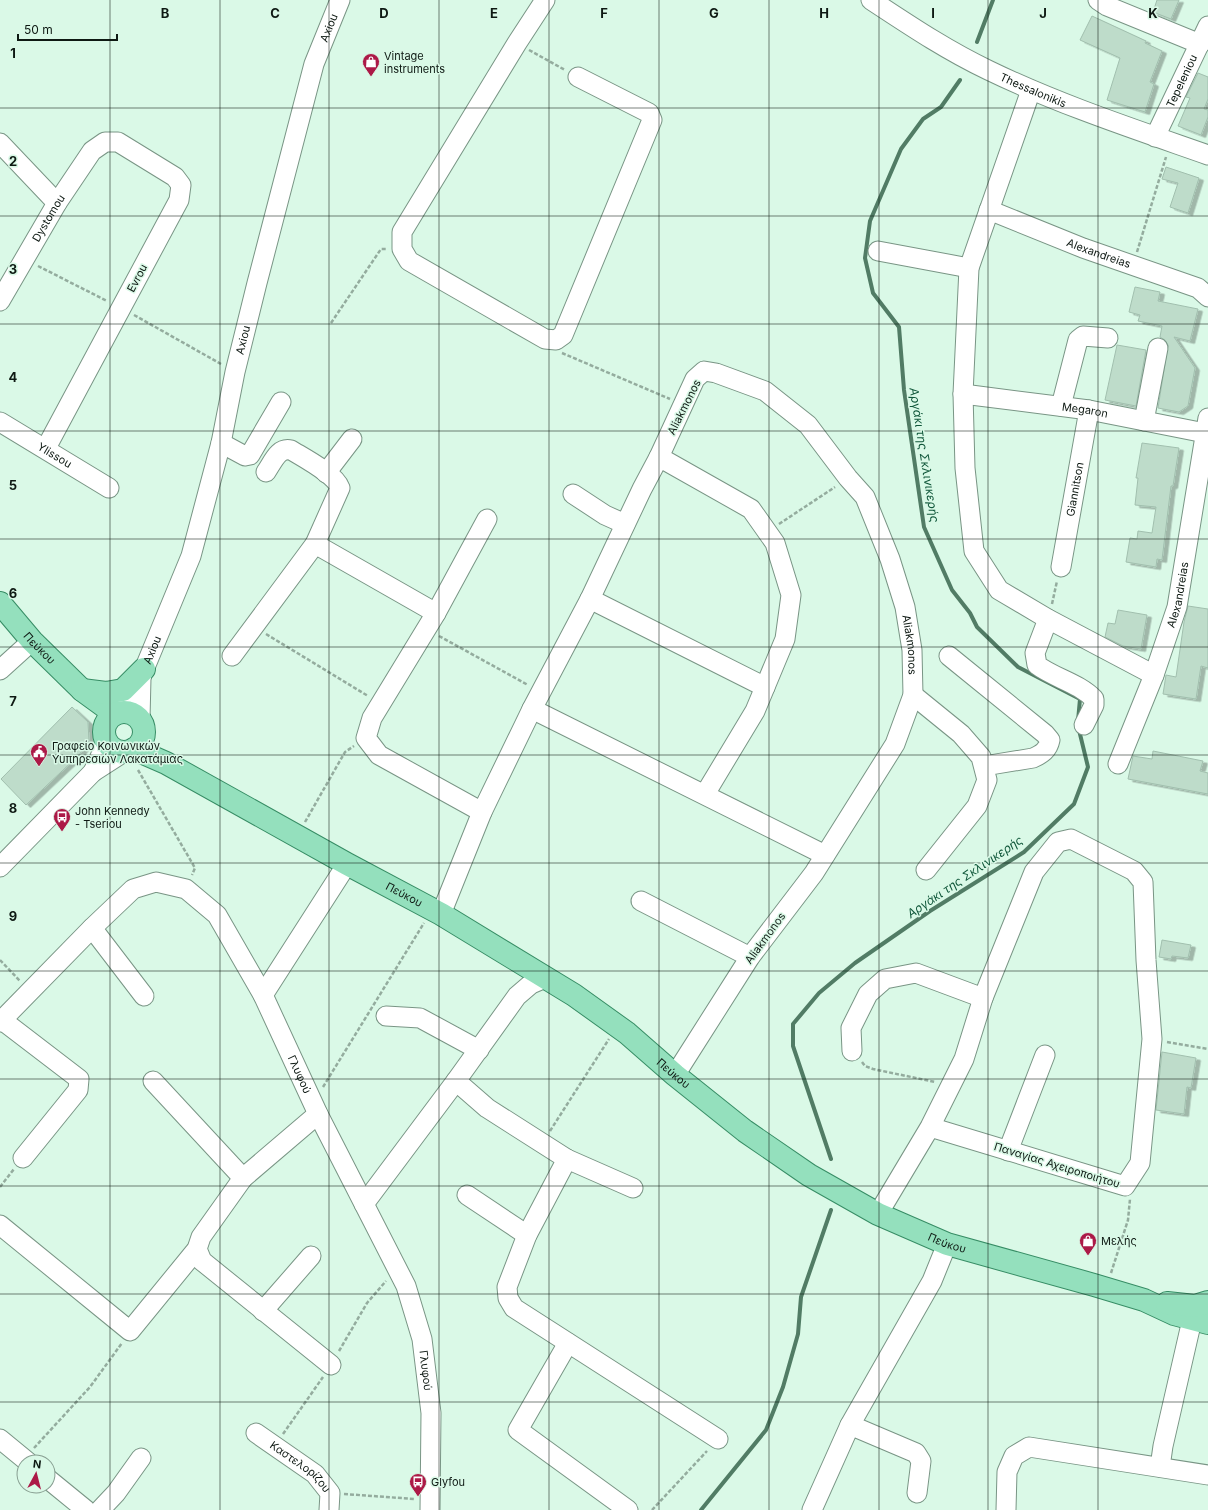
<svg xmlns="http://www.w3.org/2000/svg" width="1208" height="1510" font-family="Inter,sans-serif">
  <defs>
    <filter id="shadow"><feDropShadow dx="4.5" dy="2.5" stdDeviation="0" flood-color="#0004"/></filter>
  </defs>
  <rect width="100%" height="100%" fill="#daf9e7"/>
  <g fill="none" stroke-linecap="round" stroke-linejoin="round">
    <!-- stream -->
    <path stroke="#517c65" stroke-width="4" d="M977,42L993,0
      M960,80L941,107L923,119L901,149L870,221L865,258L873,293L899,327L904,390L924,527L952,590L970,613L977,627L1018,667L1080,699L1078,721
      M831,1159L793,1046V1024L819,993L855,963L930,911L1024,852L1074,804L1088,767L1079,730
      M701,1510L766,1430L783,1387L798,1334L801,1297L831,1210"/>
  </g>
  <!-- building -->
  <path fill="#bedcca" stroke="#a1bfae" filter="url(#shadow)" d="M1157,0H1179L1171,19L1153,12Z
    M1092,16L1146,41L1145,43L1162,51L1150,82L1154,84L1145,112L1107,100L1120,58L1080,40Z
    M1198,73L1208,77V99L1204,109L1208,110V117L1201,135L1178,126L1190,98L1186,97Z
    M1166,167L1199,178L1188,213L1170,207L1178,183L1162,179Z
    M1135,287L1160,292L1158,301L1198,309L1190,341L1174,337L1195,368L1188,406L1179,412L1158,408L1168,345L1165,340L1160,337L1162,326L1138,321L1140,315L1129,312Z
    M1117,345L1146,350L1136,406L1105,400Z
    M1142,443L1179,448L1173,486H1171L1162,560L1157,559L1156,567L1126,562L1130,538L1137,539L1138,531L1152,533L1156,507L1135,505L1138,478H1136Z
    M1188,606L1208,609V668L1201,666L1196,699L1163,694L1166,675L1176,677L1184,622Z
    M1118,610L1147,615L1141,649L1123,646L1105,637L1108,623L1115,624Z
    M72,707L88,722L89,741L79,755L26,805L1,779Z
    M1153,751L1203,761L1200,771L1208,773V794L1128,779L1133,756L1152,759Z
    M1162,940L1191,945L1188,958L1172,956L1171,959L1159,957Z
    M1162,1052L1196,1058L1191,1088L1187,1087L1184,1114L1156,1110Z"/>
  <g fill="none" stroke-linecap="round" stroke-linejoin="round">
    <defs>
      <g id="minor">
        <path d="M545,0L517,43L402,232V249L409,261L545,339L556,340L563,335L652,120L649,113L578,77"/>
        <path id="s1" d="M871,0C909,25 946,50 988,70C1058,104 1134,129 1208,155"/>
        <path d="M1098,0L1107,6L1200,44"/>
        <path d="M1031,90L969,268L963,394L965,468L974,551L999,590L1048,619L1154,675"/>
        <path id="s2" d="M1155,137L1208,26"/>
        <path d="M0,143L57,203"/>
        <path id="s3" d="M989,210L1083,248L1198,288L1208,297"/>
        <path d="M878,251L969,268"/>
        <path id="s4" d="M0,301L57,203L92,151L105,142H118L175,177L181,185L179,200L46,448"/>
        <path id="s5" d="M963,394L1089,410L1205,433"/>
        <path d="M1061,406L1078,340L1083,336L1108,338"/>
        <path d="M1144,421L1158,348"/>
        <path id="s6" d="M0,422L109,488"/>
        <path d="M221,443L245,456L250,455L281,402"/>
        <path d="M659,457L751,509L775,543L791,595L785,639L755,711L705,794"/>
        <path d="M326,473L352,439"/>
        <path d="M573,494L605,515L625,524"/>
        <path d="M315,544L436,613"/>
        <path id="s7" d="M1061,567L1089,410"/>
        <path d="M590,599L765,687"/>
        <path d="M1048,619L1035,653L1037,665C1054,678 1079,683 1094,699V705L1084,725"/>
        <path d="M232,656L315,544L340,488C335,474 304,458 291,450C278,447 273,462 266,472"/>
        <path d="M949,656L1045,734L1050,740C1048,750 1042,754 1033,758L984,766"/>
        <path d="M0,670L32,641"/>
        <path d="M913,695L961,734L981,757L987,780L977,806L926,870"/>
        <path d="M532,709L825,855"/>
        <path id="s8" d="M118,713L141,677L191,556L221,443L235,372L257,283L314,64L340,0"/>
        <path d="M140,719L141,678"/>
        <path id="s9" d="M1118,764L1154,675L1177,607L1208,418"/>
        <path d="M93,772L107,742"/>
        <path d="M482,812L379,755L366,738L372,718L436,613L487,519"/>
        <path d="M0,867L93,772L124,752"/>
        <path d="M641,901L750,957"/>
        <path id="s10" d="M441,914L482,812L532,709L590,599L642,489L659,457L695,379L704,371L716,373L765,391L808,425L848,478L865,497L890,559L905,607L912,650L913,695L895,744L814,873L750,957L675,1075"/>
        <path d="M92,928L144,996"/>
        <path d="M263,995L347,864"/>
        <path d="M386,1016L420,1018L479,1050"/>
        <path d="M2,1020L79,1079L78,1090L23,1158"/>
        <path id="s11" d="M0,1022L92,928L133,889L156,882L186,889L217,915L263,995L318,1114L406,1286L422,1339L431,1413L430,1510"/>
        <path d="M852,1051L851,1028L868,994L885,979L916,973L983,998"/>
        <path d="M153,1081L243,1178"/>
        <path d="M456,1081L487,1108L567,1159L633,1188"/>
        <path d="M1008,1151L1045,1055"/>
        <path d="M567,1159L527,1235L507,1287L508,1298L514,1308L718,1439"/>
        <path d="M467,1195L527,1235"/>
        <path d="M364,1204L456,1081L517,996L531,984L545,978"/>
        <path d="M878,1214L930,1127L964,1059L983,998L1034,872L1058,842L1071,839L1134,871L1143,882L1146,960L1152,1039L1140,1163L1125,1186L930,1127"/>
        <path d="M0,1225L130,1331L197,1249L201,1237L243,1178L318,1114"/>
        <path d="M197,1249L202,1261L331,1365"/>
        <path d="M263,1311L311,1256"/>
        <path d="M568,1343L518,1430L628,1510"/>
        <path d="M850,1425L932,1281L947,1244"/>
        <path id="s12" d="M256,1433L315,1474L330,1493L329,1510"/>
        <path d="M0,1439L28,1462"/>
        <path d="M1160,1467L1163,1446L1192,1320"/>
        <path d="M48,1479L86,1510"/>
        <path d="M100,1510L116,1493L141,1458"/>
        <path d="M812,1510L850,1425L916,1453L921,1461L917,1493"/>
        <path d="M1006,1510L1007,1472L1014,1456L1029,1447L1208,1475"/>
      </g>
      <g id="major">
        <path id="s13" d="M0,603L32,641L82,690L115,714"/>
        <path d="M82,690L106,693L123,690L144,669"/>
        <circle cx="124" cy="732" r="20"/>
        <path id="s14" d="M134,749L166,763L347,864L441,914L574,995L627,1033L675,1075L745,1131L809,1175L878,1214L947,1244L1094,1285L1144,1300L1174,1314L1208,1323"/>
        <path d="M1167,1303L1195,1306L1208,1302"/>
      </g>
    </defs>
    <!-- minor casing -->
    <use href="#minor" stroke="#799585" stroke-width="21"/>
    <!-- major casing -->
    <use href="#major" stroke="#378d65" stroke-width="24"/>
    <!-- path -->
    <path stroke="#94ac9e" stroke-width="2.5" stroke-dasharray="4 2" stroke-linecap="butt" d="M529,50L565,70
      M1137,252L1166,157
      M38,266L107,301
      M134,315L221,364
      M331,323L381,249H387
      M562,353L670,399
      M779,524L835,487
      M1052,604L1057,581
      M266,634L368,696
      M439,636L528,685
      M138,770L195,868L192,875
      M305,822L345,752L354,746
      M0,960L20,981
      M1167,1042L1208,1049
      M862,1062L865,1066L873,1069L935,1082
      M323,1087L424,923
      M550,1131L609,1039
      M0,1187L14,1169
      M1111,1273L1128,1220L1130,1199
      M339,1351L367,1303L386,1281
      M283,1434L323,1377
      M34,1448L90,1387L122,1343
      M344,1494L415,1499
      M652,1510L707,1451"/>
    <!-- minor -->
    <use href="#minor" stroke="#fff" stroke-width="19"/>
    <!-- major -->
    <use href="#major" stroke="#94e0bd" stroke-width="22"/>
  </g>
  <!-- grid -->
  <path fill="none" stroke="#0e1913" stroke-width="1" stroke-opacity="0.55" d="M110,0V1510M220,0V1510M329,0V1510M439,0V1510M549,0V1510M659,0V1510M769,0V1510M879,0V1510M988,0V1510M1098,0V1510M0,108H1208M0,216H1208M0,324H1208M0,431H1208M0,539H1208M0,647H1208M0,755H1208M0,863H1208M0,971H1208M0,1079H1208M0,1186H1208M0,1294H1208M0,1402H1208"/>
  <!-- icons -->
  <defs>
    <symbol id="shop-pin" viewBox="-11 -11 22 30"><path d="M0 17L-7.5 6A9.5 9.5 0 1 1 7.5 6Z" fill="#ac1947" stroke="#daf9e7"/><path d="M-5-2.5h2.3a2.7 3.5 0 0 1 5.4 0H5L5.5 6h-11ZM-1.5-2.5h3a1.5 2.3 0 0 0-3 0Z" fill="#fff"/></symbol>
    <symbol id="civic-pin" viewBox="-11 -11 22 30"><path d="M0 17L-7.5 6A9.5 9.5 0 1 1 7.5 6Z" fill="#ac1947" stroke="#daf9e7"/><path d="M-.6-6.5H3V-4.5H.6V-3L4-1V1h2V6H-6V1h2V-1L-.6-3ZM-1.2 2.5V6h2.4V2.5Z" fill="#fff"/></symbol>
    <symbol id="bus-pin" viewBox="-11 -11 22 30"><path d="M0 17L-7.5 6A9.5 9.5 0 1 1 7.5 6Z" fill="#ac1947" stroke="#daf9e7"/><path d="M-5-6H5V4H4V6H2V4H-2V6H-4V4H-5ZM-3.5-4V0h7V-4ZM-3.5 1.2v1.5H-2V1.2ZM2 1.2v1.5H3.5V1.2Z" fill="#fff"/></symbol>
  </defs>
  <g fill-rule="evenodd">
    <use href="#shop-pin" x="361" y="52" width="20" height="27"/>
    <use href="#civic-pin" x="29" y="742" width="20" height="27"/>
    <use href="#bus-pin" x="52" y="807" width="20" height="27"/>
    <use href="#shop-pin" x="1078" y="1231" width="20" height="27"/>
    <use href="#bus-pin" x="408" y="1472" width="20" height="27"/>
  </g>
  <g text-anchor="middle" stroke-width="3" stroke-linejoin="round" paint-order="stroke">
    <!-- street labels -->
    <g font-size="11" fill="#0e1913" stroke="#daf9e7">
      <text dy="4" stroke="none"><textPath href="#s8" startOffset="720">Axiou</textPath></text>
      <text dy="4" stroke="none"><textPath href="#s2" startOffset="62">Tepeleniou</textPath></text>
      <text dy="4" stroke="none"><textPath href="#s1" startOffset="186">Thessalonikis</textPath></text>
      <text dy="4" stroke="none"><textPath href="#s4" startOffset="96">Dystomou</textPath></text>
      <text dy="4" stroke="none"><textPath href="#s3" startOffset="118">Alexandreias</textPath></text>
      <text transform="translate(137 278) rotate(-62)" y="4">Evrou</text>
      <text dy="4" stroke="none"><textPath href="#s8" startOffset="396">Axiou</textPath></text>
      <text transform="translate(684 407) rotate(-63)" y="4">Aliakmonos</text>
      <text dy="4" stroke="none"><textPath href="#s5" startOffset="123">Megaron</textPath></text>
      <text dy="4" stroke="none"><textPath href="#s6" startOffset="64">Ylissou</textPath></text>
      <text dy="4" stroke="none"><textPath href="#s7" startOffset="79">Giannitson</textPath></text>
      <text dy="4" stroke="none"><textPath href="#s9" startOffset="180">Alexandreias</textPath></text>
      <text dy="4" stroke="none"><textPath href="#s10" startOffset="971">Aliakmonos</textPath></text>
      <text dy="4" stroke="none"><textPath href="#s13" startOffset="60">Πεύκου</textPath></text>
      <text dy="4" stroke="none"><textPath href="#s8" startOffset="72">Axiou</textPath></text>
      <text dy="4" stroke="none"><textPath href="#s14" startOffset="307">Πεύκου</textPath></text>
      <text transform="translate(765 938) rotate(-54)" y="4">Aliakmonos</text>
      <text dy="4" stroke="none"><textPath href="#s14" startOffset="631">Πεύκου</textPath></text>
      <text dy="4" stroke="none"><textPath href="#s11" startOffset="463">Γλυφού</textPath></text>
      <text transform="translate(1057 1165) rotate(17)" y="4">Παναγίας Αχειροποιήτου</text>
      <text dy="4" stroke="none"><textPath href="#s14" startOffset="955">Πεύκου</textPath></text>
      <text dy="4" stroke="none"><textPath href="#s11" startOffset="787">Γλυφού</textPath></text>
      <text dy="4" stroke="none"><textPath href="#s12" startOffset="56">Καστελορίζου</textPath></text>
    </g>
    <!-- poi labels -->
    <g font-size="11" fill="#0e1913" stroke="#daf9e7" text-anchor="start">
      <text x="384" y="60">Vintage<tspan x="384" dy="13">instruments</tspan></text>
      <text x="52" y="750">Γραφείο Κοινωνικών<tspan x="52" dy="13">Υυπηρεσιών Λακατάμιας</tspan></text>
      <text x="75" y="815">John Kennedy<tspan x="75" dy="13">- Tseriou</tspan></text>
      <text x="1101" y="1245">Μελής</text>
      <text x="431" y="1486">Glyfou</text>
    </g>
    <!-- water labels -->
    <g font-size="12" font-style="italic" fill="#10573a" stroke="#daf9e7">
      <text transform="translate(924 455) rotate(81)" y="4">Αργάκι της Σκλινικερής</text>
      <text transform="translate(965 877) rotate(-34)" y="4">Αργάκι της Σκλινικερής</text>
    </g>
  </g>
  <g font-size="13" text-anchor="middle" font-weight="bold" fill="#0e1913" stroke="#daf9e7" stroke-width="3" stroke-linejoin="round" paint-order="stroke">
    <text x="165" y="18">B</text>
    <text x="275" y="18">C</text>
    <text x="384" y="18">D</text>
    <text x="494" y="18">E</text>
    <text x="604" y="18">F</text>
    <text x="714" y="18">G</text>
    <text x="824" y="18">H</text>
    <text x="933" y="18">I</text>
    <text x="1043" y="18">J</text>
    <text x="1153" y="18">K</text>
    <text x="13" y="58">1</text>
    <text x="13" y="166">2</text>
    <text x="13" y="274">3</text>
    <text x="13" y="382">4</text>
    <text x="13" y="490">5</text>
    <text x="13" y="598">6</text>
    <text x="13" y="706">7</text>
    <text x="13" y="813">8</text>
    <text x="13" y="921">9</text>
  </g>
  <!-- north arrow -->
  <g transform="translate(36 1474) rotate(7)"><circle r="19" fill="#daf9e7" stroke="#889f92"/>
  <path d="M0-3L7 15L0 10L-7 15Z" fill="#ac1947"/>
  <text y="-6" font-size="11" font-weight="bold" text-anchor="middle" fill="#0e1913">N</text>
  </g>
  <!-- scale -->
  <path d="M18 34v6h99v-6" fill="none" stroke="#0e1913" stroke-width="2"/>
  <text x="24" y="34" font-size="12" fill="#0e1913" stroke="#daf9e7" stroke-width="3" paint-order="stroke">50 m</text>
</svg>
